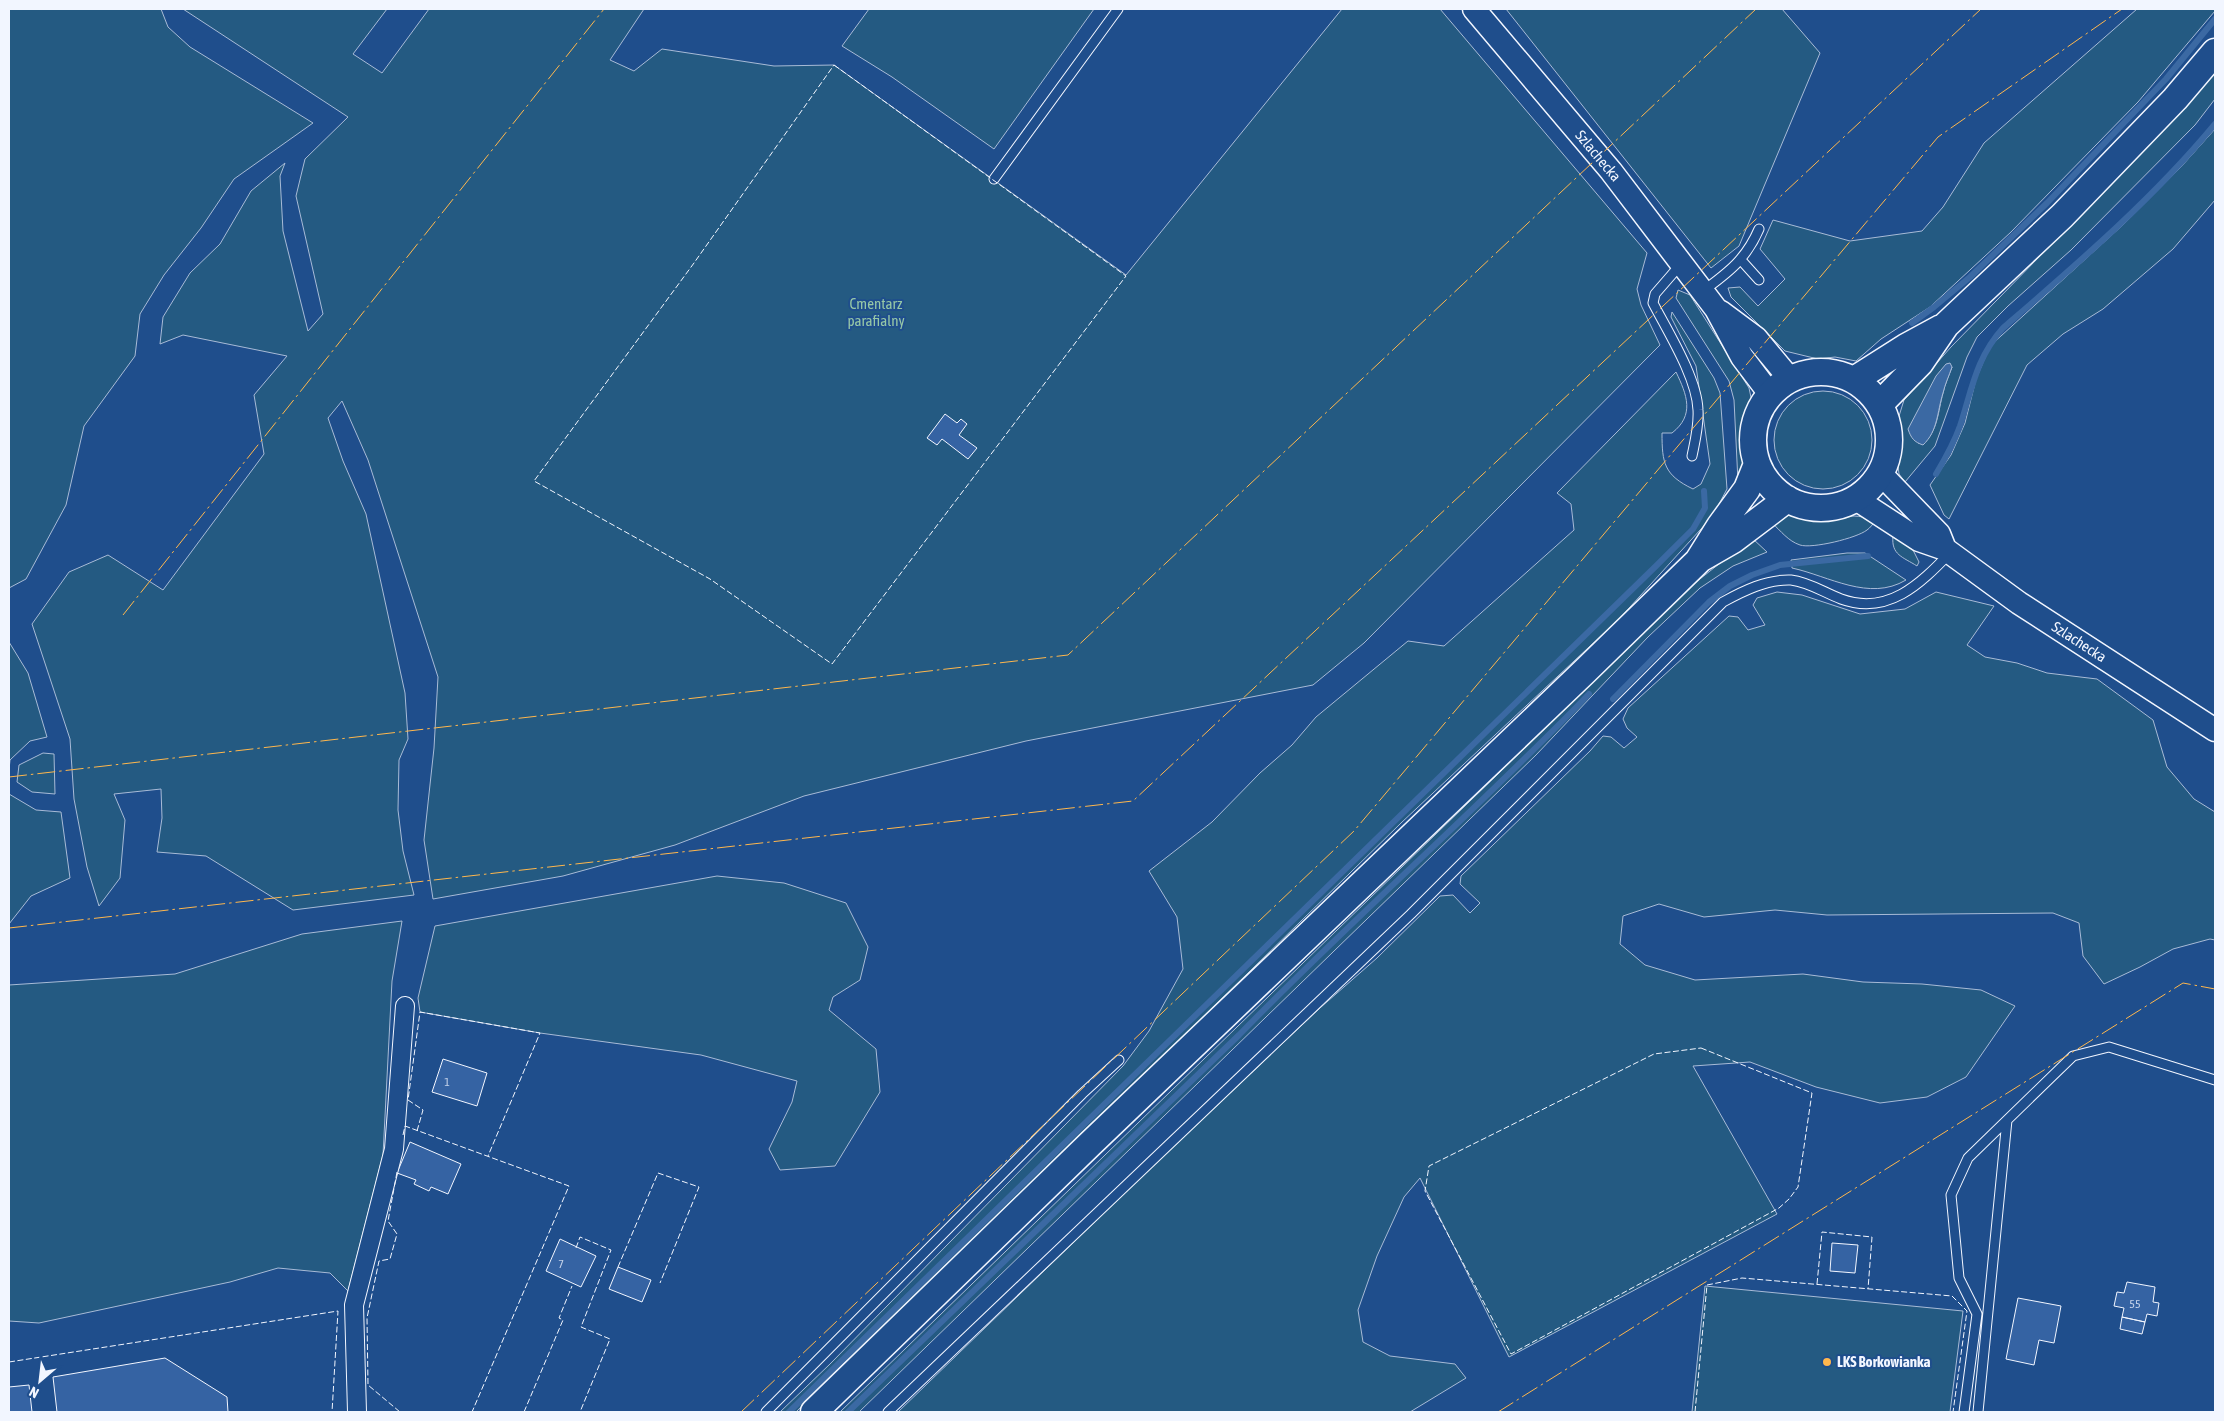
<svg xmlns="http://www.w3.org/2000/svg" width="2224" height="1421" font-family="'Asap Condensed',sans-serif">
  <rect width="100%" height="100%" fill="#1f4e8c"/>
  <!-- green -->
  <path fill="#245a82" stroke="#a8bbd7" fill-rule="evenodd" d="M9,9H161L168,27L190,47L313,123L234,179L201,228L164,275L140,314L135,356L84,426L66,505L26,579L9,588Z
    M183,9H387L353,54L382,73L429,9H644L610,60L634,71L662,49L774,66L834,65L1126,275L1342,9H1440L1647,253L1637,289L1641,305L1660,345L1364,643L1313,685L1026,741L804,796L675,845L563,876L433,899L424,840L434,748L438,677L368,460L342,401L328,418L343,461L366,514L405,693L408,739L399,760L398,810L403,851L414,895L293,910L206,856L157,852L162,818L161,789L114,794L125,820L120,878L99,906L87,867L74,799L70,739L32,624L69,572L108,555L163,590L264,454L254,395L287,356L183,335L160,344L163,317L190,273L220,244L251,191L285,163L280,176L283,231L308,331L323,314L296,196L305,159L348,117Z
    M869,9H1094L994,149L892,77L842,46Z
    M1506,9H1782L1820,53L1739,246L1711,268Z
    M2137,9H2215V11L2138,102L2011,232L1930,307L1881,339L1856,361L1835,357L1818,359L1785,351L1731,297L1728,288L1740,287L1758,306L1785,279L1760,249L1773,220L1850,241L1922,231L1943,207L1984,143Z
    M2215,73V99L2195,125L2071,250L2008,306L1977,337L1967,357L1935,446L1905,482L1899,474L1897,458L1900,444L1899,416L1904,400L1951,347L2177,116ZM1952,367C1949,375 1945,384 1943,393C1938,411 1938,431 1923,444L1918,443Z
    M2215,129V200L2173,249L2103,309L2063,334L2027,365L1949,519L1944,515L1930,485L1951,455L1965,423L1976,379L1990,346L2125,223L2180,168Z
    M1678,290L1690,295L1749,388L1752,402L1746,438L1747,455L1746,477L1738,482L1734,400L1729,381L1676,298Z
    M1672,312L1714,378L1720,393L1727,489L1719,504L1721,507L1620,618L1401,823L895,1319L843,1364L796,1412H780L830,1364L1123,1066L1149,1031L1183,969L1177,917L1149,871L1212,822L1260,773L1292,745L1316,717L1408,641L1444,646L1574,530L1571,504L1557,493L1676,372C1687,395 1695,415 1672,433H1662C1662,463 1664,475 1693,489L1701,484L1710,464L1696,366L1671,317Z
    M1774 440a49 49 0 1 1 98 0a49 49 0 1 1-98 0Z
    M1798,514C1804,516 1811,518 1817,519C1841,521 1849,510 1875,521C1873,524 1870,528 1867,530C1857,538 1812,549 1800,545C1788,541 1781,531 1772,523L1785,515Z
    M1893,536L1913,550L1919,562L1917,566C1903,557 1891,555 1893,536Z
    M1752,538L1767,552L1733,566L1700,588L1648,637L1536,755L859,1412H840L1601,674L1677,597Z
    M1847,553H1865L1906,580C1869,602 1829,576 1792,568L1791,560Z
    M1777,592L1802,595L1860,614L1905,609L1936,592L1994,606L1967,645L1985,657L2017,663L2047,673L2097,679L2153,720L2167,767L2194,799L2215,812V940L2210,939L2173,949L2140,967L2104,984L2083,956L2079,923L2053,913L1827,915L1775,910L1704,917L1659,904L1623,916L1620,944L1645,965L1695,980L1803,974L1863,982L1922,984L1981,990L2015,1006L1966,1077L1927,1097L1880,1103L1816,1087L1750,1062L1693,1066L1777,1214L1509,1357L1420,1178L1404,1197L1377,1256L1358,1310L1363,1342L1390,1356L1455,1364L1466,1378L1410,1412H898L1137,1181L1320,1008L1377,958L1440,896L1453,895L1470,913L1480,903L1460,884L1461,876L1590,751L1603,736L1611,737L1624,748L1637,737L1627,728L1623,719L1628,708L1729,616L1738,617L1748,630L1765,625L1753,605L1757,598Z
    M9,642L28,673L47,737L30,741L10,760L9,770Z
    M43,753L54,754L55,794L32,792L17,782L19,765Z
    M9,794L36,810L61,812L70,878L31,896L9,924Z
    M717,876L784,883L846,903L868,947L860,980L833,997L829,1010L876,1049L880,1092L835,1166L780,1170L769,1149L792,1102L797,1081L701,1055L540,1033L420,1012L418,998L435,926Z
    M402,921L392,981L383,1155L348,1291L330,1273L278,1268L230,1282L39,1323L9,1321V985L175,974L302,934Z
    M1705,1286L1963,1311L1950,1412H1692Z"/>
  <!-- water -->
  <path fill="#3b69a3" stroke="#a8bbd7" d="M1950,363L1952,367C1949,376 1945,384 1943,393C1937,412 1938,431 1923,445C1914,442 1911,438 1908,429L1936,376L1946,364Z"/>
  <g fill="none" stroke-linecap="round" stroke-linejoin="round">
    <!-- stream -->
    <path stroke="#3b69a3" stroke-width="6" d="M1912,323L1934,307L1970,277L2047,203L2166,79L2215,19
      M1936,474C1945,459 1954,443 1960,426C1972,389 1976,358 2003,328C2077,264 2152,200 2215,124
      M1613,699L1709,602L1730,586L1752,575L1780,565L1868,556
      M789,1412L1656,566L1693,529L1705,508L1704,491
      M848,1412L1239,1035C1353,918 1476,811 1589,694"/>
  </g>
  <!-- building -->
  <path fill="#3563a3" stroke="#f2f6ff" d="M945,414L957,423L961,419L967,424L959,435L977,448L968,459L942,439L937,445L927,438Z
    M443,1059L487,1073L477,1106L432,1092Z
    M410,1142L461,1164L448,1194L431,1187L429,1191L414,1184L416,1180L397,1173Z
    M560,1239L596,1256L581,1287L546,1271Z
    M1832,1243L1858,1245L1855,1273L1830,1271Z
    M618,1267L651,1280L642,1302L609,1289Z
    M2127,1282L2155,1287L2153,1302L2159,1303L2157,1316L2147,1314L2145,1322L2122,1317L2124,1308L2114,1306L2117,1292L2124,1293Z
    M2018,1298L2061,1306L2054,1343L2039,1340L2034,1365L2006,1359Z
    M2122,1317L2145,1322L2142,1334L2120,1329Z
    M165,1358L227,1397L228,1412H57L53,1377Z
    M29,1385L32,1412H9V1387Z"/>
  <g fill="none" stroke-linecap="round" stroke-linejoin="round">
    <defs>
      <path id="service" d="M994,179L1118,9
        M1741,260L1759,280
        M1681,264L1655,294L1653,303C1668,332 1697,378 1698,410C1699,426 1695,441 1692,456
        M1703,291C1729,272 1746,259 1759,229
        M766,1412L1082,1094L1119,1060
        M888,1412L1411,914L1723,602C1743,591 1767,579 1791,580C1809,582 1825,593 1841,599C1888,616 1920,584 1950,553
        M1964,1412L1977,1314L1959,1278L1951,1195L1968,1158L2073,1056L2109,1047L2215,1080
        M1978,1412L2007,1120"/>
      <path id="minor" d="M357,1412L354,1305L394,1149L405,1006"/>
      <path id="tertiary" d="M1474,9L1611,171L1716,309L1742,357L1770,394
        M1721,312L1756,338L1790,379
        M1881,474L1939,534L1945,549
        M1856,499L1919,540L1945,549L2019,603L2215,730"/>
      <path id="secondary" d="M1753 440a68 68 0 1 1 136 0a68 68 0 1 1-136 0Z
        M1854,380L1906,347L1941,328
        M1880,404L1920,363L1946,325L2062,216L2175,99L2215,52
        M1700,559L1733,540L1787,499
        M814,1412L1090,1144L1583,673L1698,561L1720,526L1747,489L1757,464"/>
    </defs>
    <!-- service casing -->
    <use href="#service" stroke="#f2f6ff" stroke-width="11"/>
    <!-- minor casing -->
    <use href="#minor" stroke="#f2f6ff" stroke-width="20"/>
    <!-- tertiary casing -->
    <use href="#tertiary" stroke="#f2f6ff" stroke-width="25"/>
    <!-- secondary casing -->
    <use href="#secondary" stroke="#f2f6ff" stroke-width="29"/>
    <!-- service -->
    <use href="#service" stroke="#1f4e8c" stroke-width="9"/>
    <!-- minor -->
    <use href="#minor" stroke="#1f4e8c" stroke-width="18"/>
    <!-- tertiary -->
    <use href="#tertiary" stroke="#1f4e8c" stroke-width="22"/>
    <!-- secondary -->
    <use href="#secondary" stroke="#1f4e8c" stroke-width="26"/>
    <!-- fence -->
    <path stroke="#f2f6ff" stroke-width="1" stroke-dasharray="6 2.5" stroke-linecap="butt" d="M834,65L1126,276L832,664L710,579L534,481L694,263Z
      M1701,1048L1812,1093L1798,1187L1789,1199L1779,1208L1511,1354L1425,1191L1429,1166L1654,1054Z
      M417,1131L423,1110L408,1100L420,1012L540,1033L488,1156
      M403,1135L405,1126L569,1186L472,1412
      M397,1172L388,1221L397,1234L390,1259L379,1261L367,1318L368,1385L400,1412
      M576,1248L580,1237L611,1250L581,1327L610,1339L580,1412
      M618,1267L658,1173L699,1187L660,1283
      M1817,1284L1822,1232L1872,1237L1868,1289
      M9,1362L338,1311L332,1412
      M524,1412L563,1320L559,1318L572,1286
      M1695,1412L1707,1285L1742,1278L1952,1296L1967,1311L1953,1412"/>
    <!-- power -->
    <path stroke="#ffb74d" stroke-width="1" stroke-dasharray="18 4 2.5 4" stroke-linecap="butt" d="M123,615L604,9
      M9,777L1068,655L1756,9
      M9,928L1133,801L1981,9
      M741,1412L1354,831L1938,137L2122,9
      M1498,1412L2183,983L2215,989"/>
  </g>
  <!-- markers -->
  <circle fill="#ffb74d" stroke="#1f4e8c" stroke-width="2" cx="1827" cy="1362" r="5"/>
  <g text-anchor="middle" stroke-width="4" stroke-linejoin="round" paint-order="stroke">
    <!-- number labels -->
    <g font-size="12" fill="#c3d1e8">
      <text x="447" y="1086">1</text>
      <text x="561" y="1268">7</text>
      <text x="2135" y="1308">55</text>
    </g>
    <!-- street labels -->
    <g font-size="15" fill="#f2f6ff" stroke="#1f4e8c">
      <text transform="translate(1598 156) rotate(50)" y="5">Szlachecka</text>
      <text transform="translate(2079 642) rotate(33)" y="5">Szlachecka</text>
    </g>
    <!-- park labels -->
    <g font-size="15" fill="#97c8a6" stroke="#1f4e8c">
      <text x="876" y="309">Cmentarz<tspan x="876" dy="17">parafialny</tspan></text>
    </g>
    <!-- poi labels -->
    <g font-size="15" font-weight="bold" fill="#f2f6ff" stroke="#1f4e8c" text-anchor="start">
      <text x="1837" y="1367">LKS Borkowianka</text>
    </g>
  </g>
  <!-- border -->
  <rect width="2224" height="1421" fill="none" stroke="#f2f6ff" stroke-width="20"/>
  <!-- north arrow -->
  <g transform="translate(40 1381) rotate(208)" stroke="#1f4e8c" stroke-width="4" paint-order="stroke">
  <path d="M0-4L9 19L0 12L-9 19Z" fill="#f2f6ff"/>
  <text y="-8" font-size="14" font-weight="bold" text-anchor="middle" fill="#f2f6ff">N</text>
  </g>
</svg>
